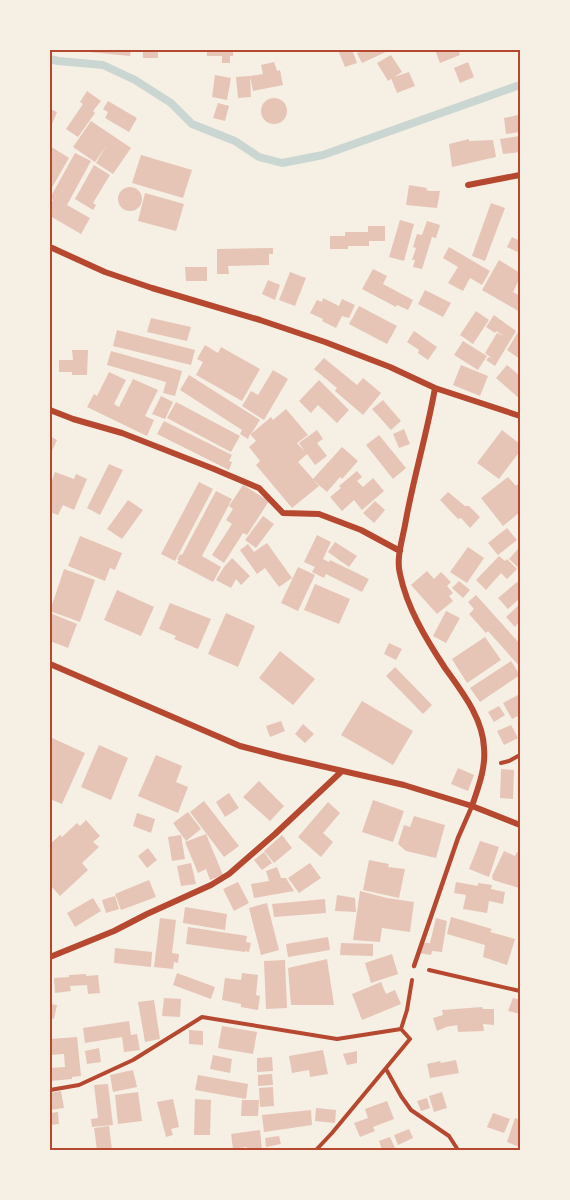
<svg xmlns="http://www.w3.org/2000/svg" width="570" height="1200" font-family="'Varela Round',sans-serif">
  <rect width="100%" height="100%" fill="#f6efe4"/>
  <g fill="none" stroke-linecap="round" stroke-linejoin="round">
    <!-- stream -->
    <path stroke="#c9d6d2" stroke-width="8" d="M50,59L58,61L103,65L135,80L171,103L192,124L235,141L259,157L282,163L323,155L520,85"/>
  </g>
  <!-- building -->
  <path fill="#e6c5b7" d="M89,50H131L130,56L89,52Z
    M143,50H158V58H143Z
    M207,50H233V56H230V63H222V56H207Z
    M338,50H352L357,63L345,67Z
    M366,50H388V51L362,63L357,53Z
    M435,50H458L460,55L440,63Z
    M391,55L402,72L388,81L377,63Z
    M274,62L277,71L280,70L283,85L253,91L250,76L251,97L238,98L236,77L250,76L263,74L261,65Z
    M468,62L474,77L460,83L454,68Z
    M409,72L415,86L397,93L391,78Z
    M215,75L231,78L227,100L212,97Z
    M87,91L101,101L93,111L95,113L78,137L66,129L83,104L80,102Z
    M261 111a13 13 0 1 1 26 0a13 13 0 1 1-26 0Z
    M108,101L137,118L129,132L105,118L108,112L103,109Z
    M218,103L229,106L225,121L213,118Z
    M50,109L57,112L50,129Z
    M518,115L520,132L506,134L504,118Z
    M91,121L131,148L113,174L96,163L106,146L95,162L73,147Z
    M520,136V152L503,154L500,139Z
    M469,139V141L493,140L496,157L452,167L449,144Z
    M50,146L69,158L50,191Z
    M75,153L91,161L67,205L90,218L81,234L50,216V207L53,200L50,198Z
    M141,155L192,170L183,198L132,183Z
    M94,165L110,175L93,203L96,205L93,210L75,199Z
    M409,185L427,188L426,190L430,191H440L437,208L406,205Z
    M118 199a12 12 0 1 1 24 0a12 12 0 1 1-24 0Z
    M145,193L184,204L176,231L138,221Z
    M491,203L505,208L485,261L472,256Z
    M400,220L414,224L404,261L389,257Z
    M427,221L440,225L436,238L432,237L422,269L413,267L415,260H412L416,248L413,247L417,234L422,235Z
    M368,226H385V241H369V246H348V249H330V236H345V232H368Z
    M512,237L520,241V253L507,247Z
    M449,247L490,271L482,285L470,278L463,291L448,283L458,267L443,258Z
    M273,248V254H269V265L228,266L229,274H217V249Z
    M499,260L520,273V278L513,292L520,296V312L482,290Z
    M185,267H207V281H186Z
    M373,269L387,276L383,284L413,300L408,310L397,305L396,307L362,289Z
    M290,272L306,278L295,306L279,300Z
    M268,280L280,285L275,300L262,294Z
    M425,290L451,303L443,317L418,304Z
    M323,298L339,306L342,299L355,305L349,318L342,316L336,328L322,321L323,319L310,313L317,300L322,302Z
    M359,306L397,326L387,344L349,324Z
    M476,311L489,320L473,344L460,335Z
    M494,315L516,331L495,366L486,360L489,357L493,359L485,353L497,333L504,336L496,331L495,333L486,327Z
    M151,318L191,327L187,341L147,332Z
    M520,329V359L507,350Z
    M117,330L195,350L191,365L113,346Z
    M414,331L437,347L428,360L418,353L419,350L407,342Z
    M463,341L487,356L478,370L454,355Z
    M205,345L218,353L221,347L260,369L242,401L196,375L203,362L197,359Z
    M72,350H88L87,375H72V372H59V360H73Z
    M111,351L182,371L175,396L163,393L166,382L107,365Z
    M324,358L357,385L363,378L381,393L363,415L335,391L337,388L314,369Z
    M461,365L488,376L480,396L453,385Z
    M507,365L520,376V399L496,378Z
    M273,370L288,379L264,420L242,406L251,391L258,395Z
    M109,372L126,380L114,404L119,407L133,379L158,390L145,416L154,420L147,436L87,407L94,394L97,396Z
    M189,375L260,420L251,434L271,417L273,420L286,409L308,435L297,443L305,452L299,443L317,430L323,439L317,443L327,456L315,465L307,454L298,462L313,479L342,447L358,461L342,479L340,477L327,492L313,480L319,486L292,508L256,465L260,461L249,447L256,441L250,434L248,439L240,434L242,430L180,390Z
    M319,380L349,410L337,423L318,405L311,413L299,401Z
    M161,396L173,402L165,419L152,414Z
    M383,400L401,421L391,430L372,409Z
    M176,402L240,436L231,452L167,418Z
    M164,421L232,455L229,461L232,462L229,470L157,434Z
    M404,429L410,444L399,448L393,434Z
    M502,430L520,444V451L499,479L477,463Z
    M379,435L406,468L393,479L366,445Z
    M50,436L57,440L50,455Z
    M109,464L123,470L100,515L87,508Z
    M357,471L362,477L357,481L363,487L373,478L384,491L362,510L354,500L342,511L330,497L341,488L339,486Z
    M55,472L74,479L76,474L87,479L74,510L63,505L58,515L50,512V486Z
    M508,477L516,486L520,482V512L503,526L481,498Z
    M199,482L213,489L175,561L161,554Z
    M243,485L269,501L247,535L243,533L224,563L212,555L232,524L226,520L233,509L229,506Z
    M216,491L232,499L202,556L221,567L213,582L177,563L179,560H177L180,554L182,555Z
    M448,492L465,506H469L480,517L470,528L461,518L458,519L440,500Z
    M128,500L143,510L122,539L107,529Z
    M375,501L385,510L374,523L363,513Z
    M263,516L274,524L256,548L245,540Z
    M507,528L517,540L498,555L488,543Z
    M317,535L331,542L323,559L329,562L330,560L369,579L362,592L326,574L324,578L312,572L315,567L304,562Z
    M80,536L122,553L115,570L110,568L105,581L68,566Z
    M335,542L357,556L349,567L328,552Z
    M267,543L292,578L279,587L265,568L257,574L240,550L248,544L254,552Z
    M468,547L484,558L467,583L450,572Z
    M518,549L520,551V569L509,559Z
    M499,556L505,561L507,559L517,569L507,579L501,573L486,590L476,580Z
    M232,558L250,576L241,585L236,579L231,588L216,580L224,567Z
    M298,567L315,575L298,611L281,603Z
    M64,569L95,580L80,622L50,611Z
    M427,571L434,579L441,572L451,582L447,586L453,593L449,596L453,601L437,614L411,585Z
    M459,581L470,590L463,598L452,588Z
    M517,582L520,586V598L508,609L498,598Z
    M315,584L350,599L339,624L304,610Z
    M117,590L154,607L141,636L104,620Z
    M476,595L520,644V667L488,631L486,633L469,614L474,609L468,602Z
    M170,603L211,619L198,649L174,639L176,636L159,629Z
    M520,604V621L515,627L506,617Z
    M446,611L460,618L446,643L433,636Z
    M50,613L77,624L68,648L50,641Z
    M226,613L255,626L238,667L208,654Z
    M485,637L501,660L467,683L452,659Z
    M389,643L402,649L396,660L384,654Z
    M280,651L315,679L293,705L259,678Z
    M511,661L520,675L480,702L470,688Z
    M395,667L432,705L423,714L386,676Z
    M520,694V715L512,719L503,703Z
    M362,701L413,731L393,765L341,735Z
    M499,706L505,715L494,722L488,712Z
    M281,721L285,731L270,737L266,726Z
    M303,724L314,734L305,743L295,734Z
    M511,725L518,738L504,745L497,731Z
    M50,737L85,753L62,804L50,799Z
    M99,745L128,758L111,800L81,787Z
    M156,755L182,766L176,782L188,787L178,813L138,796Z
    M458,768L474,775L468,791L451,784Z
    M501,769L514,770L513,799L500,798Z
    M259,781L284,806L270,821L243,797Z
    M229,793L239,808L225,817L216,802Z
    M373,800L404,811L393,842L362,832Z
    M204,801L239,846L224,857L190,812Z
    M328,802L340,813L323,833L333,842L321,857L298,837Z
    M188,812L201,829L186,841L173,823Z
    M137,813L155,819L151,833L133,826Z
    M414,816L445,825L436,858L406,851L398,844L404,825L410,827Z
    M86,820L100,836L93,842L99,847L82,863L88,870L60,896L50,885V844L60,835L62,837L77,823L80,826Z
    M206,834L223,875L210,880L206,869L198,873L185,842Z
    M181,835L185,859L172,861L168,837Z
    M282,835L292,848L274,863L264,851Z
    M480,841L499,847L489,877L469,869Z
    M148,848L157,860L147,868L138,856Z
    M504,851L515,856L517,852L520,853V888H519L493,880L492,876Z
    M264,852L272,863L262,870L254,860Z
    M369,860L389,864L388,867L405,869L399,898L363,890Z
    M191,863L196,884L181,886L177,866Z
    M310,863L321,878L299,893L288,878Z
    M277,867L281,878H286L294,891L254,898L251,884L269,881L266,871Z
    M149,880L156,897L121,910L115,894Z
    M238,882L249,903L234,911L223,889Z
    M456,882L478,886V883L492,885L491,889L505,892L503,904L489,901L487,913L463,909L466,895L454,893Z
    M360,891L387,898L414,902L410,932L382,928L380,942L353,940Z
    M337,895L355,898L356,912L335,911Z
    M115,896L119,909L106,913L102,900Z
    M93,898L101,911L75,927L67,913Z
    M325,899L326,913L274,917L272,904Z
    M267,903L279,950L261,955L249,908Z
    M185,907L227,914L225,930L183,923Z
    M451,917L492,929L490,932L515,939L507,965L483,957L485,945L447,934Z
    M160,918L176,920L172,953L179,954L178,963L174,962L173,969L154,967Z
    M436,918L447,921L442,952L432,951L431,955L419,953L424,943H430Z
    M188,927L247,936L246,942L251,943L249,952L245,951V952L186,944Z
    M328,937L330,950L288,957L286,944Z
    M341,943L373,944V956L340,955Z
    M115,948L152,952L151,967L114,963Z
    M392,954L398,974L371,983L365,963Z
    M327,959L334,1005H291L288,968Z
    M285,960L287,1008L266,1009L264,961Z
    M177,973L215,987L211,999L173,985Z
    M242,973L258,975L256,995L260,996L258,1010L241,1007V1004L222,1000L225,978L241,980Z
    M86,974V976L98,975L100,993L88,994L87,985L70,986L71,991L55,993L54,978L69,977V975Z
    M381,982L386,994L395,990L401,1004L362,1020L352,994Z
    M164,998L181,999L180,1017L162,1016Z
    M513,998L520,1000V1014L508,1011Z
    M154,1000L160,1039L145,1042L138,1002Z
    M50,1004L57,1005L54,1019L50,1018Z
    M482,1007L483,1009H494V1025L483,1024L484,1031L458,1032L457,1025L446,1027L437,1031L433,1018L443,1015L442,1010Z
    M129,1021L131,1035L137,1034L140,1050L124,1052L122,1037L85,1043L83,1028Z
    M222,1026L257,1032L253,1054L218,1048Z
    M189,1030L203,1031V1045L189,1044Z
    M77,1037L81,1076L72,1077V1079L50,1081V1068L65,1067L64,1054L50,1055V1039Z
    M99,1048L101,1062L87,1064L85,1051Z
    M323,1050L328,1074L310,1077L309,1070L292,1073L289,1056Z
    M357,1051V1063L347,1065L343,1054Z
    M213,1055L232,1059L230,1073L210,1069Z
    M272,1057L273,1071L257,1072V1058Z
    M456,1060L459,1073L430,1078L427,1064L440,1061L441,1063Z
    M133,1070L137,1087L113,1092L110,1075Z
    M272,1074L273,1085L258,1086V1075Z
    M198,1075L248,1084L246,1099L195,1090Z
    M108,1084L113,1125L92,1127L91,1119L98,1118L94,1085Z
    M273,1087L274,1106L260,1107L259,1088Z
    M61,1091L64,1108L50,1110V1093Z
    M138,1092L142,1121L118,1124L115,1095Z
    M442,1092L447,1108L434,1112L429,1096Z
    M427,1098L430,1108L421,1111L417,1101Z
    M173,1099L179,1127L171,1129L173,1135L166,1137L157,1102Z
    M195,1099L211,1100L210,1135H194Z
    M242,1100H259L258,1116H241Z
    M387,1101L394,1119L373,1127L375,1131L360,1137L354,1123L368,1118L365,1109Z
    M316,1108L336,1110L335,1123L315,1121Z
    M311,1110L312,1125L264,1132L262,1115Z
    M58,1112L59,1124L50,1125V1113Z
    M493,1113L510,1119L504,1133L487,1127Z
    M515,1118L520,1120V1147L507,1142Z
    M109,1126L112,1150H97L94,1128Z
    M409,1129L413,1138L398,1145L394,1135Z
    M260,1130L262,1149L247,1150V1147L233,1149L231,1134Z
    M279,1136L281,1144L266,1147L265,1138Z
    M390,1137L395,1148L388,1150H382L379,1141Z"/>
  <g fill="none" stroke-linecap="round" stroke-linejoin="round">
    <!-- path -->
    <path stroke="#b5482f" stroke-width="4" d="M501,763L509,761L520,755
      M429,970L520,991
      M401,1029L407,1010L412,980
      M386,1069L401,1096L411,1110L449,1136L458,1150
      M50,1090L79,1085L133,1060L202,1017L337,1039L401,1029
      M316,1150L332,1133L410,1039L401,1029"/>
    <!-- service -->
    <path stroke="#b5482f" stroke-width="4.5" d="M414,966L458,838L472,806"/>
    <!-- minor -->
    <path stroke="#b5482f" stroke-width="6" d="M468,185L520,175
      M50,247L105,272L152,288L260,320L325,342L390,367L435,388L520,416
      M435,388C427,434 413,479 405,525C402,541 396,559 400,574C407,608 426,639 445,668C462,692 483,718 484,748C486,768 478,788 472,806
      M50,410L73,419L122,433L214,469L259,488L283,513L319,514L361,530L400,551
      M50,664L240,746L282,757L404,785L472,806L520,825
      M50,957L114,931L147,914L211,885L229,874L275,834L342,771"/>
  </g>
  <!-- border -->
  <rect width="570" height="1200" fill="none" stroke="#f6efe4" stroke-width="102"/>
  <rect x="51" y="51" width="468" height="1098" fill="none" stroke="#b5482f" stroke-width="2"/>
</svg>
